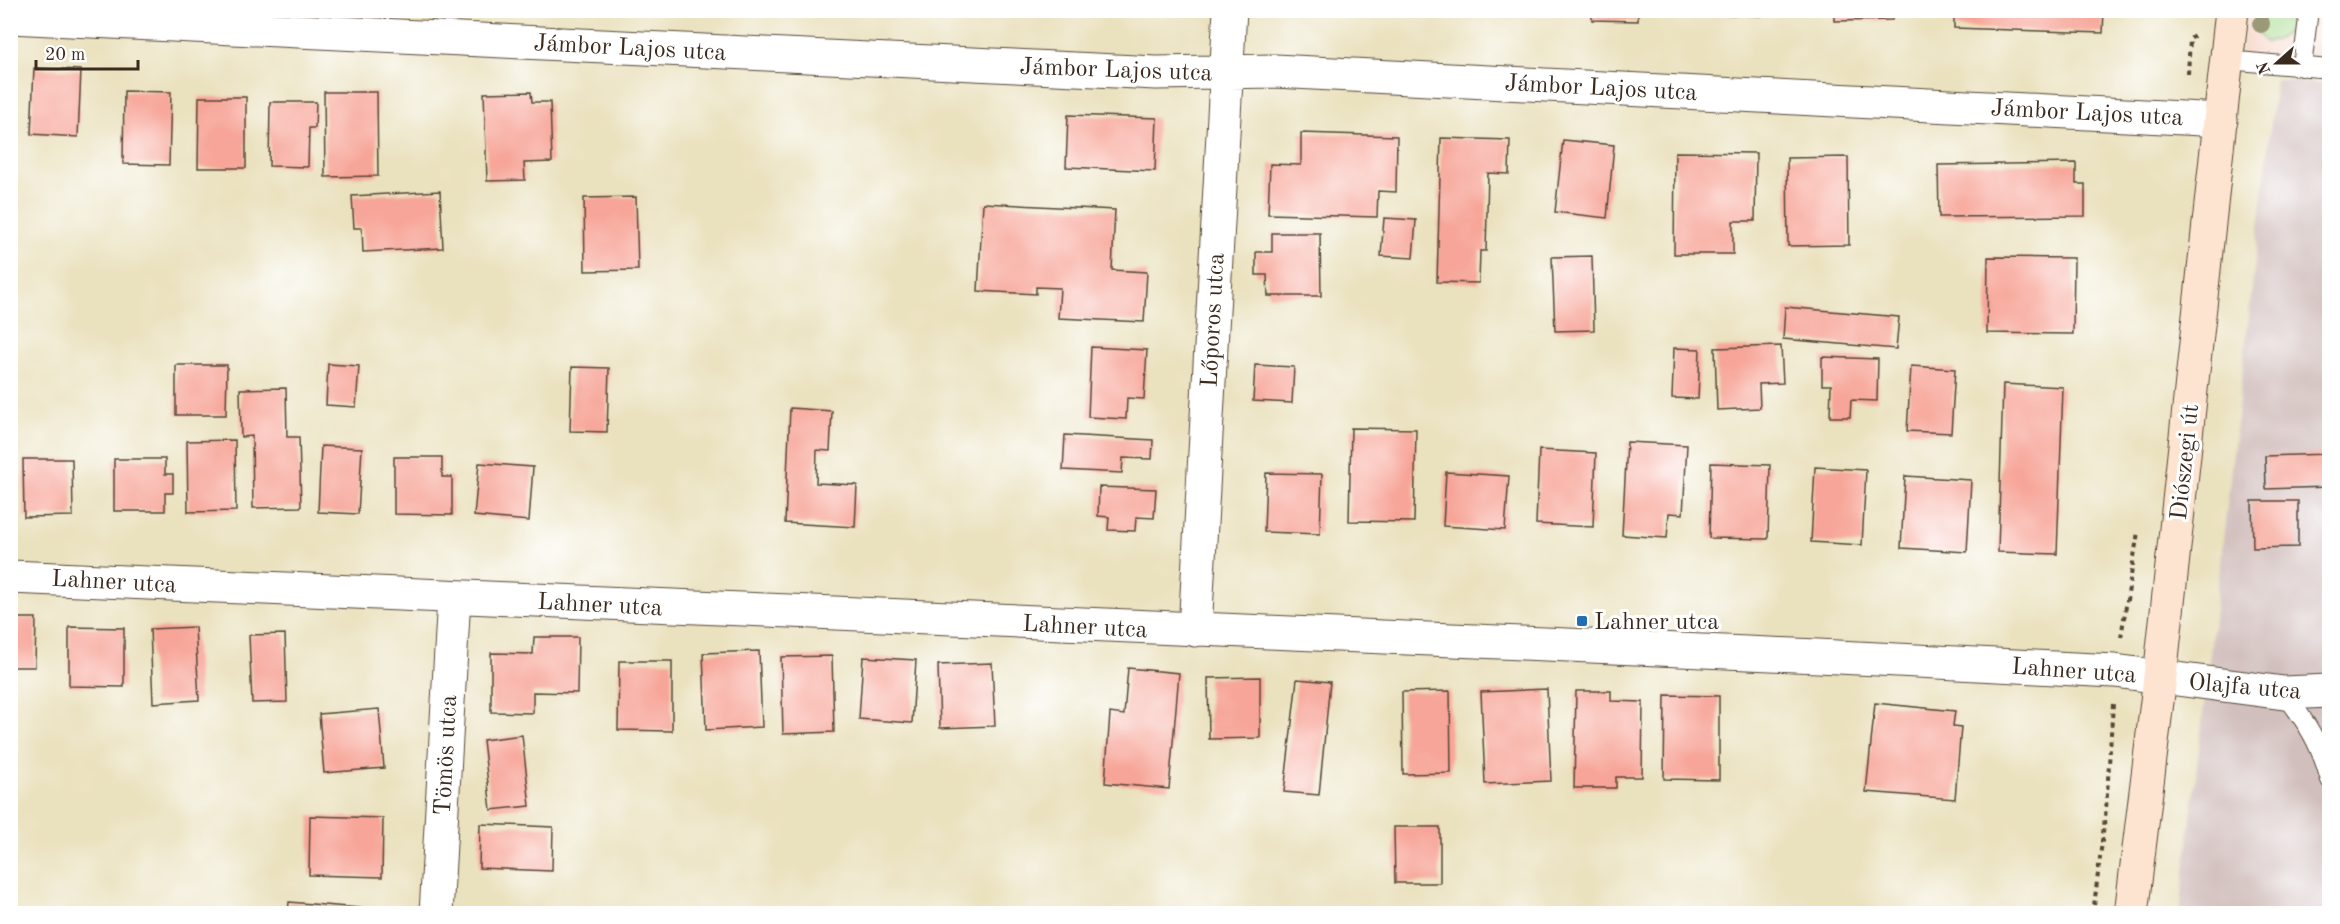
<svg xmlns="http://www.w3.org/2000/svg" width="2340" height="924" font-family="'Old Standard TT',serif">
  <rect width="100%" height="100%" fill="#fff"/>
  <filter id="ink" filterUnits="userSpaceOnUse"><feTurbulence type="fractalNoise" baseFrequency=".0167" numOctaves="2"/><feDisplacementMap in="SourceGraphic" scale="12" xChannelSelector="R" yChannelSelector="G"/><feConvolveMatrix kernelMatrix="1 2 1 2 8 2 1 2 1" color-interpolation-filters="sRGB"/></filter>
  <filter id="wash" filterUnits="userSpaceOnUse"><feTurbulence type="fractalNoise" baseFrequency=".008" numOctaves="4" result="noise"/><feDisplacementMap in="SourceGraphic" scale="24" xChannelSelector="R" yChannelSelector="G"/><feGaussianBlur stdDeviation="1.35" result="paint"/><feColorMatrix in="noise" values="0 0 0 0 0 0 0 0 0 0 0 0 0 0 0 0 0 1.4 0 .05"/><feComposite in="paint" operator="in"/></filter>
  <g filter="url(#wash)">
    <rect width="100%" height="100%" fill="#eae1be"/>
    <!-- built -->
    <path fill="#f5d2c2" d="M2246,11H2329V78L2240,68Z"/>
    <!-- industrial -->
    <path fill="#d1bfbd" d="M2276,79L2329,84V913L2180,914Z"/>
    <!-- green -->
    <path fill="#a6db8b" stroke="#708254" stroke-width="1.5" d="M2297,11C2292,28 2284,39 2266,43L2259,35L2254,11Z"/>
    <g id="blocks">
      <!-- building -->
      <path fill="#f7a598" d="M1476,10H1495V17L1476,16Z
        M1592,10H1638V21L1592,20Z
        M1694,10H1761V16L1694,13Z
        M1834,10H1892V20L1834,21Z
        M1954,10H2104L2103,33L1954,28Z
        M34,68L81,70L78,137L31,134Z
        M124,91L171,92L169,165L123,164Z
        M324,92H377L378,176L325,177Z
        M531,92L532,102H550L552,162L524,163L525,180L487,181L484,93Z
        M199,97H246V168H198Z
        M270,102H316L315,128H309L308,167L269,166Z
        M1068,115L1157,118L1155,171L1066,167Z
        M1301,133L1397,136L1396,192L1378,191L1377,217L1268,214L1270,164L1301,165Z
        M1441,138L1510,140L1509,174L1488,173L1486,251H1480L1479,283L1437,282Z
        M1563,140L1614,145L1607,218L1555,212Z
        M1675,152L1756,153L1755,221H1733V254H1674Z
        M1848,157L1849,245L1788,246L1787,158Z
        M2076,163V184H2085V216L1939,217L1938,165Z
        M440,191L443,248L363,252L362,228H354L352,196Z
        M636,197L638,270L585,271L584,198Z
        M983,203L1115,210L1112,270L1147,272L1144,322L1058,318L1060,288L1036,287V294L978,291Z
        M1384,218L1416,220L1413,258L1381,256Z
        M1272,233H1320L1321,296H1268L1267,275H1256V252H1272Z
        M1592,256L1594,330L1555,331L1552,257Z
        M1988,257L2074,258L2073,334L1987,333Z
        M1785,307L1899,317L1896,349L1783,339Z
        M1781,346L1783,383L1759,384L1760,408L1717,410L1715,348Z
        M1091,347L1147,350L1144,399L1127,398L1126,419L1088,417Z
        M1674,348L1700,349L1698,399L1672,398Z
        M1822,357L1878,359L1877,401L1851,400L1850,417H1830L1831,385H1822Z
        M328,364L359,366L356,407L326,405Z
        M176,365H227L226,415H176Z
        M1255,365L1294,367L1292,403L1253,401Z
        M1911,366L1955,369L1951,433L1907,431Z
        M572,367L609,368L607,432L570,431Z
        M2003,384L2063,387L2057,554L1998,552Z
        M286,388L287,437H299L301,507L253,508L252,436L241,437L240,389Z
        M790,408L832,411L830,451L817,450L816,483L857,485L855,527L785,523Z
        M1351,428L1416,429L1414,522L1349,521Z
        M1065,435L1153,440L1152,459L1123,458L1122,473L1063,470Z
        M235,440L236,511L188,512L187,441Z
        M1627,442L1687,445L1683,514L1669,513L1667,538L1622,535Z
        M321,446L362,448L358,514L318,512Z
        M1539,450L1596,453L1593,527L1536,524Z
        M2330,454V487L2266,489L2265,456Z
        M394,457H442V477H452V515L394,514Z
        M23,459H72L73,516L24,517Z
        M114,459H165V474H173V493H165V511H114Z
        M479,463L533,467L529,521L474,516Z
        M1711,463L1770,465L1768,539L1709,538Z
        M1815,467L1866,470L1862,545L1811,542Z
        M1446,472L1509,476L1505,530L1443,526Z
        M1266,473L1322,474L1320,534L1264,532Z
        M1905,476L1971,480L1967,552L1901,548Z
        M1099,487L1156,489L1154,518L1136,517L1135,531L1108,530L1109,517L1098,516Z
        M2252,501H2298V547L2253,548Z
        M10,618H36L35,667H10Z
        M69,627L124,628V687L69,686Z
        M195,627L199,700L153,703L150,629Z
        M285,634L287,702L252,703L249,635Z
        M534,637H578L577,693L533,692V713L491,712V653L533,654Z
        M759,651L762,727L706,730L703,653Z
        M832,656L834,732L783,734L781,657Z
        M863,657L916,660L912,723L859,719Z
        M619,661H672V731L618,730Z
        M992,663L995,726L940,728L938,665Z
        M1128,668L1179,673L1169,789L1105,783L1110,713L1124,715Z
        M1260,677V738L1209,739L1208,678Z
        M1297,679L1330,682L1319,795L1284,792Z
        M1547,689L1551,781L1485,784L1481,692Z
        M1450,691L1451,773L1403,774L1402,692Z
        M1576,691H1611V701L1643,702L1642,777H1616V788H1574Z
        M1665,695L1719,696V780L1664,779Z
        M1875,703L1955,711L1953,726L1961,727L1955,799L1866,792Z
        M379,709L384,768L324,773L319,714Z
        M522,735L530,806L491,810L483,740Z
        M310,816L383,818L382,877L309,875Z
        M480,824L553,827L552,871L479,868Z
        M1394,827H1440V883H1395Z
        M289,902L370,909L369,914H288Z"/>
    </g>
  </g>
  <g filter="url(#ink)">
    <use href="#blocks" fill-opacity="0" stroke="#554536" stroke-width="1.5"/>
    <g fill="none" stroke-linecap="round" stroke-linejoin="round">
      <defs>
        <path id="lane" d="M2227,60L2330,69
          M2302,67L2309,10
          M2284,693C2307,723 2320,743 2330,780"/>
        <path id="street" d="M10,17L1156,73L1275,71L2221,120
          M10,577L1818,656L2115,671L2284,693L2330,691
          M1195,630L1230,10
          M436,914L454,597"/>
        <path id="secondary" d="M2131,914L2160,677L2232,10"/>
      </defs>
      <!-- lane casing -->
      <use href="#lane" stroke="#554536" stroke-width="20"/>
      <!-- street casing -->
      <use href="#street" stroke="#554536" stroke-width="35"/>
      <!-- secondary casing -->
      <use href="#secondary" stroke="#554536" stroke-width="35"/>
      <!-- path -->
      <path stroke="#554536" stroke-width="4" stroke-dasharray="4.5 4.5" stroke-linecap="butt" d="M2188,74L2190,39L2194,36
        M2121,637L2138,532
        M2093,914L2106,809L2113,704"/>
      <!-- lane -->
      <use href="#lane" stroke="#fff" stroke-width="18"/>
      <!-- street -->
      <use href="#street" stroke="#fff" stroke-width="33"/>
      <!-- secondary -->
      <use href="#secondary" stroke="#fde4d1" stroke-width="33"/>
    </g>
    <!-- trees -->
    <circle fill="#9b9a78" cx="2261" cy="24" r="9"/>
  </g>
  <!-- markers -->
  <rect fill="#1f6fb2" stroke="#fff" stroke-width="2" x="1576" y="615" width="12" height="12" rx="3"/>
  <g text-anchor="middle" stroke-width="6" stroke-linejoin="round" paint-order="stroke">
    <!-- street labels -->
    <g font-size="24" fill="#3b2a1e" stroke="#fff">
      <text transform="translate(630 47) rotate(3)" y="8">Jámbor Lajos utca</text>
      <text transform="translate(1116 69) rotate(2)" y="8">Jámbor Lajos utca</text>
      <text transform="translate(1601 87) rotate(3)" y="8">Jámbor Lajos utca</text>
      <text transform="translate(2087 112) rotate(3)" y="8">Jámbor Lajos utca</text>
      <text transform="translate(1212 320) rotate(-87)" y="8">Lőporos utca</text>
      <text transform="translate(2184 462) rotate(-84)" y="8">Diószegi út</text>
      <text transform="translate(114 581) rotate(3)" y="8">Lahner utca</text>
      <text transform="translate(600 604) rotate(3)" y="8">Lahner utca</text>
      <text transform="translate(1085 626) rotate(3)" y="8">Lahner utca</text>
      <text transform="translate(2074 670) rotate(4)" y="8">Lahner utca</text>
      <text transform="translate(2245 686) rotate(5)" y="8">Olajfa utca</text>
      <text transform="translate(445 755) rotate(-87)" y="8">Tömös utca</text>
    </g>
    <!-- poi labels -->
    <g font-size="24" fill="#3b2a1e" stroke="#fff" text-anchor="start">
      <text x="1594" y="629">Lahner utca</text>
    </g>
  </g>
  <!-- margin -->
  <rect width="2340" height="924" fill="none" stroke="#fff" stroke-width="36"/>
  <!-- north arrow -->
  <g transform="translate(2277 63) rotate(249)" stroke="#ffffff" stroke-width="4.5" paint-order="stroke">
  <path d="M0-4.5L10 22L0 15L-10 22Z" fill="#3b2a1e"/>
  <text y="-9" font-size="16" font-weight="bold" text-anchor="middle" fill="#3b2a1e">N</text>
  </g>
  <!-- scale -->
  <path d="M36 60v9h102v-9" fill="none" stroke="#3b2a1e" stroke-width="3"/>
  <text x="45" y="60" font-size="18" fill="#3b2a1e" stroke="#ffffff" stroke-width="4.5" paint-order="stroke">20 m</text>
</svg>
